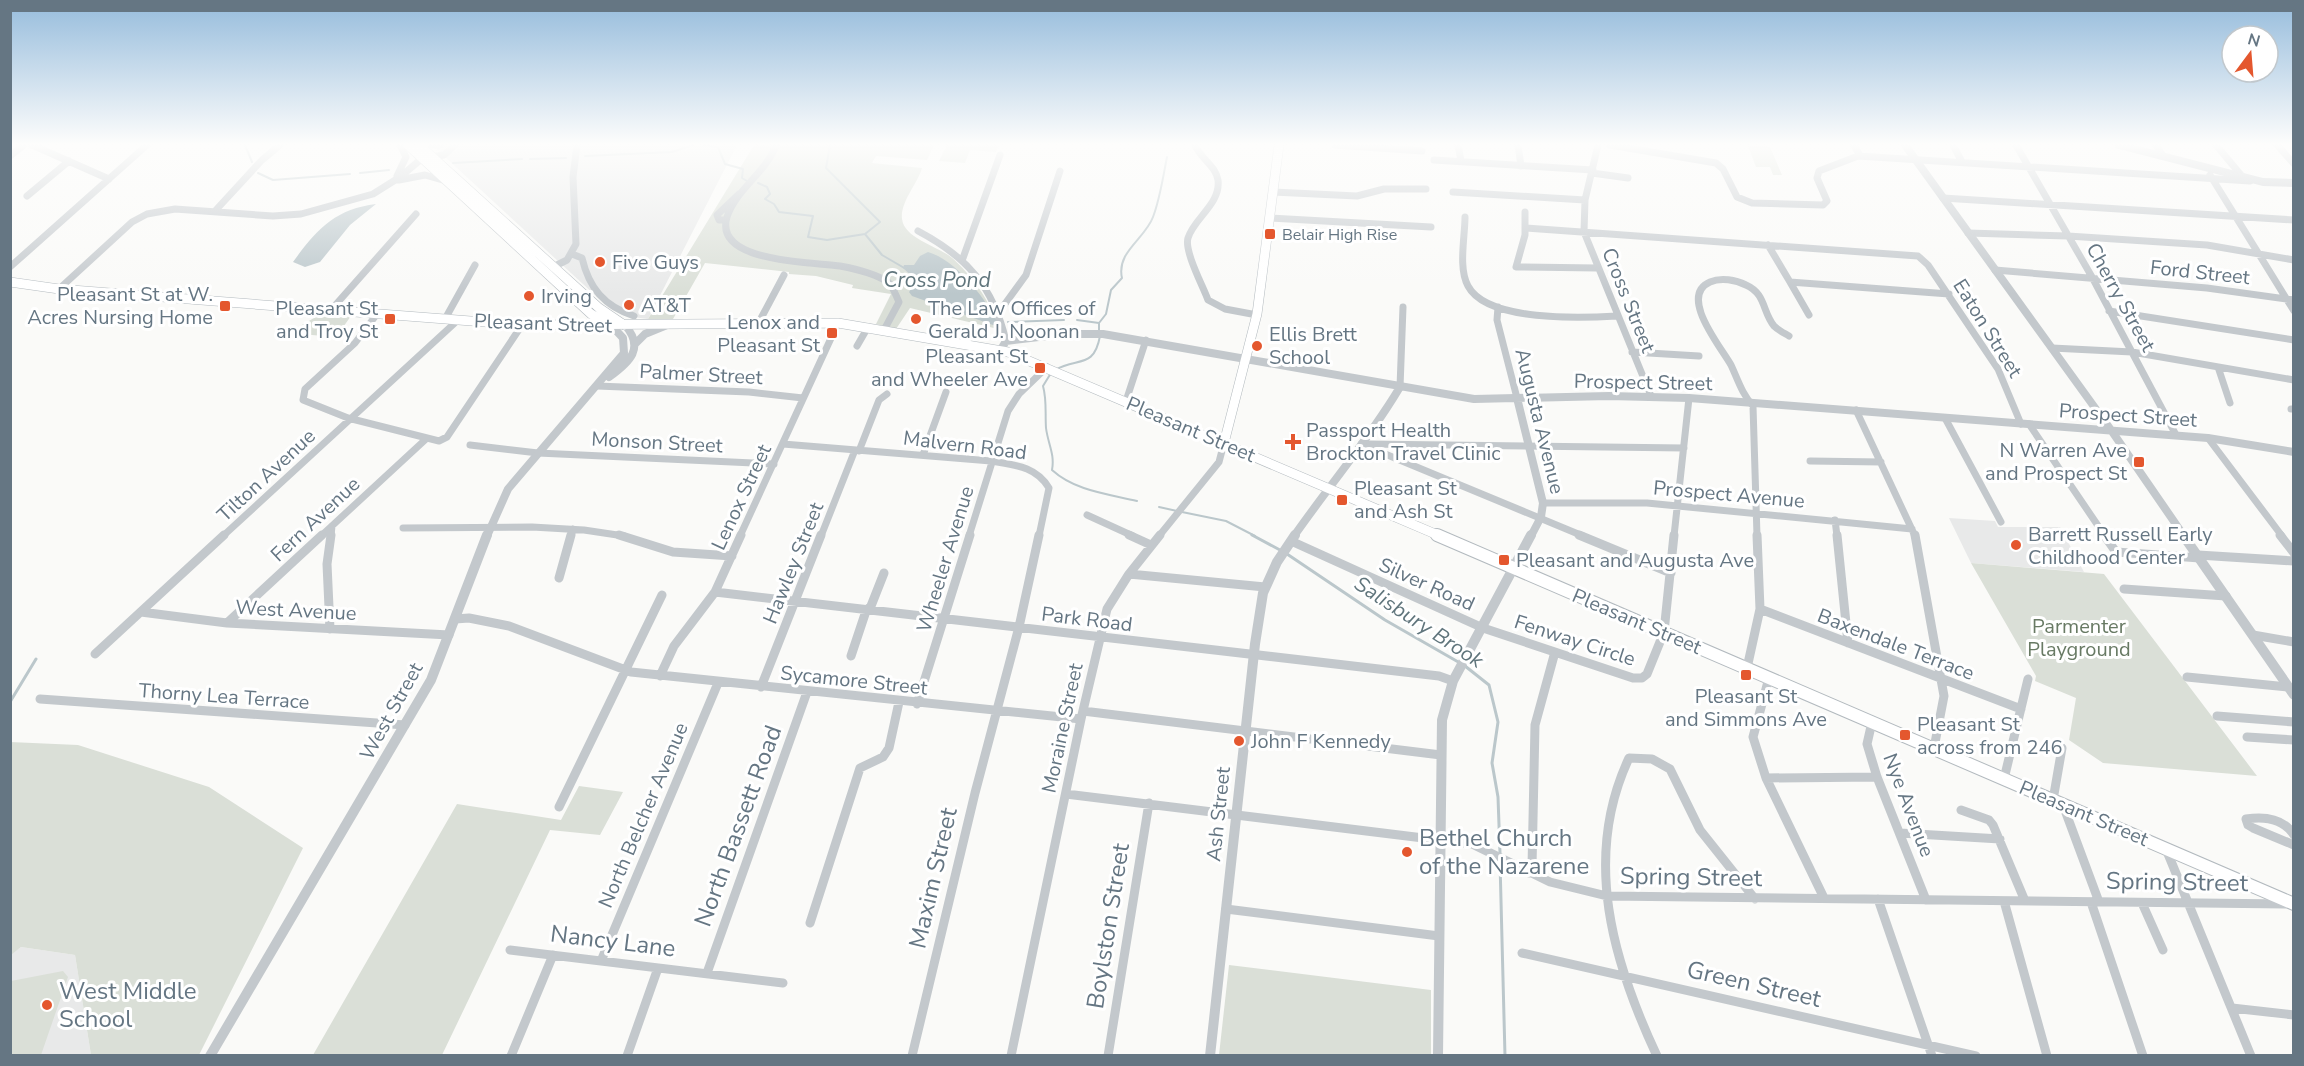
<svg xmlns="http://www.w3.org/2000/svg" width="2304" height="1066" font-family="'Nunito Sans',sans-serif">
  <rect width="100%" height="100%" fill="#fafaf8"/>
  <!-- built -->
  <path fill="#e8e9e9" d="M432,145H737L648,319L625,316L609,308Z
    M1949,518L1995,521L1998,527H2060L2084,572L1971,563Z
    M21,947L75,955L91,1055H11L10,955Z"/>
  <!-- green -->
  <path fill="#dadfd7" d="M754,145H934L927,160L876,156L872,163L922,168C918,183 900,202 902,219C904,238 937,246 951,257C971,274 993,304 998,329L910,308L896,329L876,324L891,294L852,288L853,285L816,276L789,274V272L705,263L673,319H648Z
    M947,145H999L996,152L970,150L965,163L939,161Z
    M1748,146L1770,147L1782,175H1773L1770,167H1756Z
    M321,314L351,316L336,337L288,333Z
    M1971,563L2104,574L2257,776L2103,763L2069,740L2076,698L2035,681L2036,676Z
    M10,742L78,745L209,787L303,848L199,1055H91L75,955L21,947L11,955Z
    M579,786L623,792L600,835L550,830L442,1055H313L457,804L561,820Z
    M1229,965L1431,990V1055H1219Z
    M63,971L68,977L41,1055H11V981Z"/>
  <!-- water -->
  <path fill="#bbc7cb" d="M376,204L350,225L320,262L305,267L293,262C316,230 335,209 376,204Z
    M928,252C956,260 986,299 999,324L993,325L912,296L909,292L914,285V278L903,268L904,265H914L920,256Z"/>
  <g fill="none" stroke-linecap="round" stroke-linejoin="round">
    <!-- stream-far1 -->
    <path stroke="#bbc7cb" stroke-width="2" d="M245,145L252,162
      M703,145L718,147L725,164L743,169L742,178L747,181
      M830,145L826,168L880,222L865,234L882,255L906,269
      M585,156L672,152L693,145
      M530,159L566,158
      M453,163L522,159
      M258,173L273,180L350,174
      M360,173L389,170
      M758,183L767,187L770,194L765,199L774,204L779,212L813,216L808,237L827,240L865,234
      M1077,320L1099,323V331
      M1008,322L1064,320
      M1099,323L1106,314L1111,290L1122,278C1116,252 1145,239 1153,217C1160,199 1163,177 1167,157
      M1055,370C1078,357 1094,369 1100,336
      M1051,373L1043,386C1047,400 1045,414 1046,428C1048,444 1055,454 1052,470C1075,491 1108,494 1137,501
      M1159,507L1177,511
      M1182,512L1226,521L1255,536"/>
    <!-- stream -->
    <path stroke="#bbc7cb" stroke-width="3" d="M1252,535L1280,550
      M1287,554L1385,620L1460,663
      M1465,666L1489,685L1498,722L1492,763L1498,797L1500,853
      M10,702L36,659
      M1500,862L1505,1056"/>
    <defs>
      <path id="secondary-far1" d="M408,145L591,314L608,324
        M419,145L599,308L624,325
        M10,282L59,289L522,325L838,323L1008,352L1440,536
        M1224,443L1257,314L1279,145"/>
      <path id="secondary" d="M1437,535L2294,904"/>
    </defs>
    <!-- secondary-far1 casing -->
    <use href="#secondary-far1" stroke="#b3babf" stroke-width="10"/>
    <!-- secondary casing -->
    <use href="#secondary" stroke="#b3babf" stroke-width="14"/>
    <!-- minor-far1 -->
    <path stroke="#c3c8cc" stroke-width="7" d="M32,145L109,179
      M432,145H440
      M776,145C766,173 736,189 727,217C713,263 813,262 840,266C856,269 874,273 888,282C893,286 896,296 899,302L884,330
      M1195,145C1200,158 1216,166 1218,180C1221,204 1194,218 1188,238C1184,251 1203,286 1208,300L1225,309L1257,315
      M1335,145L1422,151
      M1458,145L1461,161
      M1518,145L1521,166
      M1598,145L1585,200L1584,232L1651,396
      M1610,145L1716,163L1723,169L1737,197L1752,203L1823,205L1827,201L1817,178L1819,171L1858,156L2250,181
      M1854,145L1860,156
      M1953,145L1962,162
      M2016,145L2092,277L2176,435
      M2156,145L2163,156
      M2216,145L2241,175
      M2277,145L2294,164
      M10,156L24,145
      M431,157L444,155L455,145
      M1434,160L1593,170
      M1592,173L1628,178
      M2210,175L2294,311
      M397,176L406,157L400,145
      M399,180L425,175L446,181
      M1273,192L1357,196L1384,189H1426
      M1453,192L1585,200
      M27,196L69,161
      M1943,198L2294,220
      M215,211L262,160L280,145
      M1525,212V235L1516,267L1597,268
      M1465,217C1465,237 1458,268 1468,286C1487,322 1582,318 1617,316
      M1270,218L1431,227
      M726,220H719L717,215L739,194
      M1526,228L1918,256L1928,265L1998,369L2021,424
      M918,231C967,257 993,286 1006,341
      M1968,233L2068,236L2207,245L2294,260
      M1768,245L1790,282L1949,294
      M572,254L582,258C589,288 604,306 634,316
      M963,258L1000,155
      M10,267L147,145
      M549,269L567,260L576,244L573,177L577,145
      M1995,270L2207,288L2294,300
      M1790,282L1809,315
      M59,289L132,222L147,214L175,209L273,216L301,214L373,194L400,177L426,155
      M1498,307L1497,320L1517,398
      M331,310L416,214
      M2109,311L2294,340
      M999,312L1026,275L1060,171
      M377,314L355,343L305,389L303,400L348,418L439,441L447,437L522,325
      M445,319L475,265
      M759,322L784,275
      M857,346L868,327
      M2052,348L2132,352L2294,380
      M1632,352L1699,356
      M2218,367L2230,403
      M597,386L749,392L803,398
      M1400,387L1403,307
      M1126,401L1146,340
      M2291,409H2294
      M1856,410L1915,536
      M1945,418L2001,522
      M2029,424L2105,536
      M2208,438L2282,536
      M783,444L991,461C1014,465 1036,466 1049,488L1039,536
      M1361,444L1583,536
      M1366,444L1684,448
      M470,445L538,453L774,464
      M859,451L879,400L887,394
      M923,455L946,392
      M1810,461L1881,462
      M1543,503H1647L1912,529
      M1087,515L1133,536
      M1835,520L1837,536
      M403,528L532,527L584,530L624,536
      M223,536L458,320
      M321,536L426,439
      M331,536L332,526
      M571,536L573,529
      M740,536L838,323
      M821,536L855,450
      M969,536L1008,411L1019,394L1047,367
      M1159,536L1219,462L1224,443
      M1674,536L1689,398
      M1757,536L1753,406C1742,394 1738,380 1731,365C1721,347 1678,296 1710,282C1721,277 1736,280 1746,285C1766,294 1762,311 1774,326C1778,330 1784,333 1789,336"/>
    <!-- minor -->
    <path stroke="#c3c8cc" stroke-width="9" d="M619,535L673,552L732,556
      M1129,535L1151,545
      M1579,535L1671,573
      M1837,535L1848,643
      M1915,535L1944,696L1934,748
      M2104,535L2116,552L2200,558
      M2280,535L2294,553
      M1291,541L1483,628L1633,678H1642L1647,674L1664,632L1674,535
      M2198,555L2294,561
      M1129,574L1265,587
      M559,578L571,535
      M2124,589L2226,596
      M715,592L1439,676L1453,681
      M1760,609L2021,709
      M141,612L227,623L449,635
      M455,619L469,618L509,626L631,672L1081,719
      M227,623L322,535
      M330,629L327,564L331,535
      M2253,635L2294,642
      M95,654L224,535
      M851,656L866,611L871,606L884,573
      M1747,668L1760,609L1757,535
      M660,676L674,646L715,592L741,535
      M2187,677L2288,687
      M1769,678L1753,737L1766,778L1824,898
      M761,687L821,535
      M40,699L405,725
      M917,704L970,535
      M1083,711L1441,755
      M2217,716L2294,722
      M1872,722L1867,744L1877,777L1926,900
      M2247,737L2294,740
      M1766,778L1877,777
      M2004,779L2028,679
      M1066,794L1472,844L1550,882L1607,896L2286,904
      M2053,800L2062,748
      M2063,805L2099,902
      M559,807L662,595
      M1961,810L1989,820L1993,825L2025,901
      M1900,833L2000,839
      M2294,835C2283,818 2265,816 2246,819L2248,825L2253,828L2294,845
      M2166,849L2251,1056
      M1529,873L1532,867L1535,725L1555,652
      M1878,899L1932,1056
      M2004,901L2047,1056
      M2091,902L2143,1056
      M2142,903L2163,950
      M1226,909L1439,936
      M810,923L860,768L883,757L889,748L899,702
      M510,950L783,983
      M1522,953L1976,1056
      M601,961L718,683
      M707,973L807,692
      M2232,1008L2294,1015
      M511,1056L553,955
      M627,1056L658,968
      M912,1056L975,793L1019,627L1039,535
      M1011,1056L1081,719L1107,609L1129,574L1160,535
      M1108,1056L1149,803
      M1657,1056C1613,962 1582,858 1629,758L1652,759L1670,769L1700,830L1755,899"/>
    <!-- tertiary-far1 -->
    <path stroke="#c3c8cc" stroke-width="8" d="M1905,145L2111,430L2184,536
      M2119,145L2263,182L2294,183
      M635,344L645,334L667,325
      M1000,351L1006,341L1064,334H1103L1474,399L1609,396L1689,398L2208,438L2294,452
      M609,377C630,362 645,348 625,325
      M1517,398L1543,503L1541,517L1531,536
      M487,536L508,489L624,353L623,338L611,325
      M1294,536C1329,486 1369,439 1400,387"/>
    <!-- tertiary -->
    <path stroke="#c3c8cc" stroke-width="10" d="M2183,535L2294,695
      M210,1056L431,680L487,535
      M1210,1056L1255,644L1263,593L1277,562L1295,535
      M1438,1056L1442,720L1453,681L1531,535"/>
    <!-- secondary-far1 -->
    <use href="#secondary-far1" stroke="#fff" stroke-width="9"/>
    <!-- secondary -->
    <use href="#secondary" stroke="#fff" stroke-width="12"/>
  </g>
  <!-- sky -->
  <linearGradient id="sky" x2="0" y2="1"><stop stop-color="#96bcdc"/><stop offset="0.49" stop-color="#fdfdfc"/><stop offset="1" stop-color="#fdfdfc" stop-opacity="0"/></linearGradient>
  <rect width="2304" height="294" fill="url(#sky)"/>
  <!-- markers -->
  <g fill="#e4572e" stroke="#fff" stroke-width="2">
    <rect x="1264" y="228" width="12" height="12" rx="3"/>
    <circle cx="600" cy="262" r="6"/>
    <circle cx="529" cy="296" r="6"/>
    <circle cx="629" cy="305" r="6"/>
    <rect x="219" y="300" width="12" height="12" rx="3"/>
    <rect x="384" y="313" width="12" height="12" rx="3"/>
    <circle cx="916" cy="319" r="6"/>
    <rect x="826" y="327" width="12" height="12" rx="3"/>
    <circle cx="1257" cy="346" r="6"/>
    <rect x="1034" y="362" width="12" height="12" rx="3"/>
    <path d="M1290 433h6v6h6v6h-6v6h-6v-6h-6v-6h6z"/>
    <rect x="2133" y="456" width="12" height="12" rx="3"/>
    <rect x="1336" y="494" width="12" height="12" rx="3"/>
    <circle cx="2016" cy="545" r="6"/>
    <rect x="1498" y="554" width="12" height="12" rx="3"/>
    <rect x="1740" y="669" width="12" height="12" rx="3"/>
    <rect x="1899" y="729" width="12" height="12" rx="3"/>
    <circle cx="1239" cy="741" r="6"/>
    <circle cx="1407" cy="852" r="6"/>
    <circle cx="47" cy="1005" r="6"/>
  </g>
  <g text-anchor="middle" stroke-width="6" stroke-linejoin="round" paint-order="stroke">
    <!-- far-poi labels -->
    <g font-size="16" fill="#657683" stroke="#fff" text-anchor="start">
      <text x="1282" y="240">Belair High Rise</text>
    </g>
    <!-- poi labels -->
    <g font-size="20" fill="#657683" stroke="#fff" text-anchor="start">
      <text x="612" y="269">Five Guys</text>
      <text x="213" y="301" text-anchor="end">Pleasant St at W.<tspan x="213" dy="23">Acres Nursing Home</tspan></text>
      <text x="541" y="303">Irving</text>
      <text x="641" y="312">AT&amp;T</text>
      <text x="378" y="315" text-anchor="end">Pleasant St<tspan x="378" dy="23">and Troy St</tspan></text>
      <text x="928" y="315">The Law Offices of<tspan x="928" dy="23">Gerald J. Noonan</tspan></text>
      <text x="820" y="329" text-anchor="end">Lenox and<tspan x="820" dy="23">Pleasant St</tspan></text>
      <text x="1269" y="341">Ellis Brett<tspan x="1269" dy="23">School</tspan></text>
      <text x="1028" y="363" text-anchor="end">Pleasant St<tspan x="1028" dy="23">and Wheeler Ave</tspan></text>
      <text x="1306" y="437">Passport Health<tspan x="1306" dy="23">Brockton Travel Clinic</tspan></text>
      <text x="2127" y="457" text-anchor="end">N Warren Ave<tspan x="2127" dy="23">and Prospect St</tspan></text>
      <text x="1354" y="495">Pleasant St<tspan x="1354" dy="23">and Ash St</tspan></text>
      <text x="2028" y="541">Barrett Russell Early<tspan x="2028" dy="23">Childhood Center</tspan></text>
      <text x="1516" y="567">Pleasant and Augusta Ave</text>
      <text x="1746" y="703" text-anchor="middle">Pleasant St<tspan x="1746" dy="23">and Simmons Ave</tspan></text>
      <text x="1917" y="731">Pleasant St<tspan x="1917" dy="23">across from 246</tspan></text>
      <text x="1251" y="748">John F Kennedy</text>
    </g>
    <!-- street labels -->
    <g font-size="20" fill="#657683" stroke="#fff">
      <text transform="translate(2200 272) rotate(6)" y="7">Ford Street</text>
      <text transform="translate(2121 297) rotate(61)" y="7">Cherry Street</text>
      <text transform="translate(1629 300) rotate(68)" y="7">Cross Street</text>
      <text transform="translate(543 323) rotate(2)" y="7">Pleasant Street</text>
      <text transform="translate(1988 328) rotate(58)" y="7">Eaton Street</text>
      <text transform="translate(701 374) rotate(3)" y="7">Palmer Street</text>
      <text transform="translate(1643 382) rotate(1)" y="7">Prospect Street</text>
      <text transform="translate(2128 415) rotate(4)" y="7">Prospect Street</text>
      <text transform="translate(1540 421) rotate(76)" y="7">Augusta Avenue</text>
      <text transform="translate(1191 429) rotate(23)" y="7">Pleasant Street</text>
      <text transform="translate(657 442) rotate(3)" y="7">Monson Street</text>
      <text transform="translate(965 445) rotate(7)" y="7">Malvern Road</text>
      <text transform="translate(266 475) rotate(-43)" y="7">Tilton Avenue</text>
      <text transform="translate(1729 494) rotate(5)" y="7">Prospect Avenue</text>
      <text transform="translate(741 497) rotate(-65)" y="7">Lenox Street</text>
      <text transform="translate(315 519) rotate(-43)" y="7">Fern Avenue</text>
      <text transform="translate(945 559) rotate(-73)" y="7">Wheeler Avenue</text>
      <text transform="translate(793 563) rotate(-68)" y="7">Hawley Street</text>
      <text transform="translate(1427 584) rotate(24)" y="7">Silver Road</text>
      <text transform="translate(296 610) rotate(3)" y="7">West Avenue</text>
      <text transform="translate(1087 619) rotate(7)" y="7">Park Road</text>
      <text transform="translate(1637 621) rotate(23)" y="7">Pleasant Street</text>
      <text transform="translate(1575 640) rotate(18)" y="7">Fenway Circle</text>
      <text transform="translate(1896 644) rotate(21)" y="7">Baxendale Terrace</text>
      <text transform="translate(854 680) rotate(6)" y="7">Sycamore Street</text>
      <text transform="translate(224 696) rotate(4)" y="7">Thorny Lea Terrace</text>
      <text transform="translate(391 711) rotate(-61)" y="7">West Street</text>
      <text transform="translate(1062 728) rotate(-78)" y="7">Moraine Street</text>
      <text transform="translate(1909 805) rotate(69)" y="7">Nye Avenue</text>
      <text transform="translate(2084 813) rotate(23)" y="7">Pleasant Street</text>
      <text transform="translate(1218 814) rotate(-84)" y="7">Ash Street</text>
      <text transform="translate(643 815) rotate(-67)" y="7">North Belcher Avenue</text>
    </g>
    <!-- park labels -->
    <g font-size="20" fill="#687a64" stroke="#fff">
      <text x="2079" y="633">Parmenter<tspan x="2079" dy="23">Playground</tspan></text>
    </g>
    <!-- water labels -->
    <g font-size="21" font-style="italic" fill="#60757c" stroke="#fff">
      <text x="937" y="287">Cross Pond</text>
      <text transform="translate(1419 622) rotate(33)" y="7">Salisbury Brook</text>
    </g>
    <!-- near-street labels -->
    <g font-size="24" fill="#657683" stroke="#fff">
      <text transform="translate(738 826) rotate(-70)" y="8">North Bassett Road</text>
      <text transform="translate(1691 877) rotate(1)" y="8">Spring Street</text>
      <text transform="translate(933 878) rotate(-77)" y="8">Maxim Street</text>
      <text transform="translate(2177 882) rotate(1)" y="8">Spring Street</text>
      <text transform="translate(1108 926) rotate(-81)" y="8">Boylston Street</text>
      <text transform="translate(613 941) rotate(7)" y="8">Nancy Lane</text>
      <text transform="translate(1754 984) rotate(13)" y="8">Green Street</text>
    </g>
    <!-- near-poi labels -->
    <g font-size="24" fill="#657683" stroke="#fff" text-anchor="start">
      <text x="1419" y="846">Bethel Church<tspan x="1419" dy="28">of the Nazarene</tspan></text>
      <text x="59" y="999">West Middle<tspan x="59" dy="28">School</tspan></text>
    </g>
  </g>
  <!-- border -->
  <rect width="2304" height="1066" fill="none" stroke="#657683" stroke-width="24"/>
  <!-- north arrow -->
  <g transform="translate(2250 54) rotate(16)"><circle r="28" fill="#ffffff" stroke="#c1c8cd" stroke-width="1.5"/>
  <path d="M0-4.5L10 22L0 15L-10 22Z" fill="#e4572e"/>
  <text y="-9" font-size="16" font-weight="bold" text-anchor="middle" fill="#657683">N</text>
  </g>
</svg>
